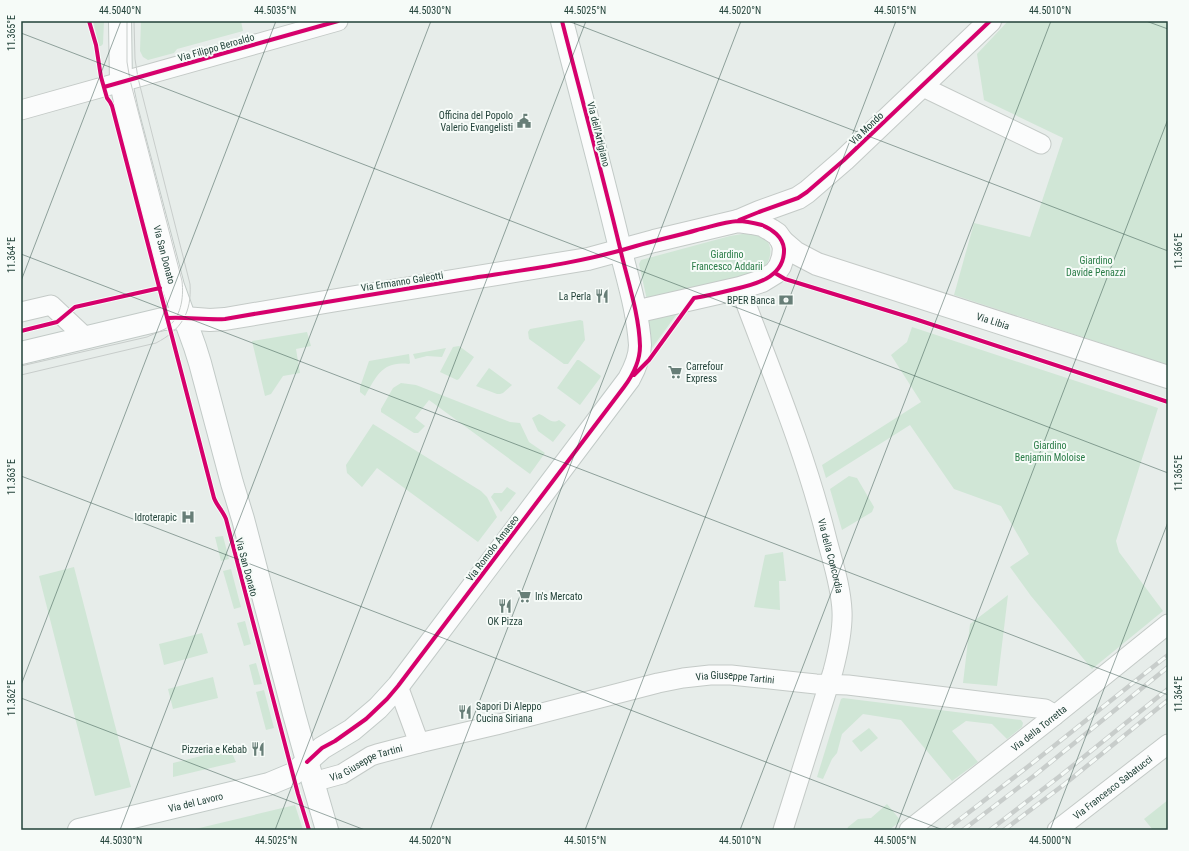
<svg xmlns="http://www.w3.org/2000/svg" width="1189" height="851" font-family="'Roboto Condensed',sans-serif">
  <rect width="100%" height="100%" fill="#e7edea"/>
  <!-- green -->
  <path fill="#d0e6d6" d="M93,21H104L103,44L101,46H99Z
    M141,21H241L243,31L177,49L174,53L148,60L143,57L140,51Z
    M990,21H1168V365L954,295L974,223L1030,237L1063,138L984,100L977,54L1008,21L978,32Z
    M748,233C753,234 757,234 761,236C773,242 773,258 764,267C761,270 757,272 753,274L647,300L639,264L641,260L730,236Z
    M679,311L652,348L651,347L648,319Z
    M580,320L583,321L585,340L568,364H564L529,339L528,332L530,329Z
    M912,327L1158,408L1116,541L1119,552L1163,611L1092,669L1031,596L1010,567L1029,554L1001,506L954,489L910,425L826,478L822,465L921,402L891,355L907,342Z
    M307,332L311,346L296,349L300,373L283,376L271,394L265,396L252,341Z
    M459,346L474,357L459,379L457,380L440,372L453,347Z
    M446,348L442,357L427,356L415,359L413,354Z
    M409,354L410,363L409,364C382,361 377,376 365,396L360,392V387L369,361Z
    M577,360H579L601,376L600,378L580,405L557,388Z
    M489,368L512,385L503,393L500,394H497L476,386Z
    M401,383L416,385L510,422L520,423L529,442L545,453L530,474L429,400L415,418L425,426L418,433H414L381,412V409L393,388Z
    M539,414C546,416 551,425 559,420L566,425L553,442L538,431L532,418Z
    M373,424L481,491L487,497L497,517L478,542L377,468L362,487L347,473L346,465Z
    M849,476L857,478L874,507L872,512L842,530L830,489Z
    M507,487L516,493L501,512L491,497L494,493H502Z
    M223,536L229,559L221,561L215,537Z
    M783,552L786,581H779L780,610L754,607L765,555Z
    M74,567L131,787L95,796L39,576Z
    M231,569L241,607L234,609L223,571Z
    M1008,595L997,686L963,683L970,624Z
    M245,621L251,644L244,646L237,623Z
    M202,633L208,653L164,665L159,644Z
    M256,663L262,684L254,685L249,665Z
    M213,677L218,698L173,709L168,689Z
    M264,690L274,728L266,730L256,692Z
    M843,698L1021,720L1023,723L1022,727L1007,739L992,724L966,721L952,731L978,762L952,781L901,720L863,714L842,734L837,753L832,759L823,779L817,777L841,699Z
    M869,728L878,738L861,752L852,741Z
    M230,749L236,762L173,777V763Z
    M1168,800V830H1153L1144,819Z
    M887,804L901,821L889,830H847L848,827L858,819L871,818Z
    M295,805L303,830H191Z"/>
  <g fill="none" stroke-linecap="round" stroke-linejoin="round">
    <defs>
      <g id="minor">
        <path d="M921,86L1041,144"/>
        <path d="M21,110L338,21"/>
        <path id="s1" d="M740,288C771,371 806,454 827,540C833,563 841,587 842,611C843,631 838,652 833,671L783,830"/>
        <path d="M21,312L51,305L85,337"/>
        <path id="s2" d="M398,686L419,743L496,725L658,683L683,678L710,675H731L816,684L848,685L1045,709L1050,712L1054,716"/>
        <path id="s3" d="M313,782L342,774L371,756L377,754L419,743"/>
        <path id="s4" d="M909,830L1054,716L1168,624"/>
        <path id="s5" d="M1057,830L1168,744"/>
      </g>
      <g id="tertiary">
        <path d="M738,221L759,212L798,198L807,192L844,160L990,21"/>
        <path id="s6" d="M782,241L796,253L817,264L1168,377"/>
        <path d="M184,318L210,320L225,319L331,301L588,259L654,241L738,221L752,223L762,225L771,230L777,234L782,241L784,248L783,257L780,266L775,273L762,281L740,288L639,311L636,313"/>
      </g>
      <g id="secondary">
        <path id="s7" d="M120,21L121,83L127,111L173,286L195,347L200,363L232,483L243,519L294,714L313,782L327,830"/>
        <path d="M21,353L163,319L184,318"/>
        <path id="s8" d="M79,830L269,784L293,774L322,748L352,730L378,708L398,686L629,379C635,368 640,357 640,345C638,311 627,277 619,244C601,169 581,95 562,21"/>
      </g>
    </defs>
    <!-- minor casing -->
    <use href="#minor" stroke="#c4cac7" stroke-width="21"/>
    <!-- tertiary casing -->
    <use href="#tertiary" stroke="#c4cac7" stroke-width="24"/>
    <!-- secondary casing -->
    <use href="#secondary" stroke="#c2cac7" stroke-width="24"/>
    <!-- minor -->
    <use href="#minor" stroke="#fbfcfc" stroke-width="19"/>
    <!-- tertiary -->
    <use href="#tertiary" stroke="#fbfcfc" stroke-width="22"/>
    <!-- secondary -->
    <use href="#secondary" stroke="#fbfcfc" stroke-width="22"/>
    <!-- tram -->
    <path stroke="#c8cdcb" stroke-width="1" d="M21,366L147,337C153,334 159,332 165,329C181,319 184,298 182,281L130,80L127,62V21
      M21,375L156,343C181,330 192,313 190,284L138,78L135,59L134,21"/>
    <defs>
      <path id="rail" d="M946,830L1030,765L1168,655
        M963,830L1035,775L1168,667
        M990,830L1060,776L1168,689
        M1004,830L1066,783L1168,700"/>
    </defs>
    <!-- rail casing -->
    <use href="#rail" stroke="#c8cdcb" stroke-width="4.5"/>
    <!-- rail -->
    <use href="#rail" stroke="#f6fbf8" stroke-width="3" stroke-dasharray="9" stroke-linecap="butt"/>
    <defs>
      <path id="cycleway" d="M89,21L96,45L101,77L107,98L110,102L112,106L214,498C217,506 223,511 226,519L298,794L309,830
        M104,87L338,21
        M739,220L759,212L798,198L807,192L844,160L990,21
        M775,273L785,279L915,319L1168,402
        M168,318C187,317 206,320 225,319C305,305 385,292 466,279C523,270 581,263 636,246C656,240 677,236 697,230C710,227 724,222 738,221C745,221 754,223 762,225C772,229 783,237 784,249C785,278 754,285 731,290C719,293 707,296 694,298L649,360L634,375
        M21,331L57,322L75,307L160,288
        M307,762L322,748L335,741L366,719L387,699L398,686L624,387C633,375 640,361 640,346C639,313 627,279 620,248C602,172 581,96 562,21"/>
    </defs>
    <!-- cycleway casing -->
    <use href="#cycleway" stroke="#f6fbf8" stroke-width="6"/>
    <!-- cycleway -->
    <use href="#cycleway" stroke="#d6006c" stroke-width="4"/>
  </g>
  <!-- ticks -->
  <path fill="none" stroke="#224239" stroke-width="1" stroke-opacity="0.45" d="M568,21L1168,251M1146,21L1168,29M21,33L1168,473M21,254L1168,695M21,281L121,21M21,476L943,830M21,685L276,21M21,698L365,830M120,830L431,21M275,830L586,21M430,830L741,21M585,830L896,21M740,830L1051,21M895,830L1168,119M1050,830L1168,522"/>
  <!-- icons -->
  <defs>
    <symbol id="civic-bare" viewBox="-9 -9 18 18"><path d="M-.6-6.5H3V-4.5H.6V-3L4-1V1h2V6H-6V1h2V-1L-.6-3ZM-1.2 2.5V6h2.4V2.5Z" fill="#677e77" stroke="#f6fbf8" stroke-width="2.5" paint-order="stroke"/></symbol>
    <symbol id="restaurant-bare" viewBox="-9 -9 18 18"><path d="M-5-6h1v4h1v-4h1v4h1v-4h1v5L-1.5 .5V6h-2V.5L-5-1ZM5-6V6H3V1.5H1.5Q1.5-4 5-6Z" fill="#677e77" stroke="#f6fbf8" stroke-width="2.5" paint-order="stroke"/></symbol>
    <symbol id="bank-bare" viewBox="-9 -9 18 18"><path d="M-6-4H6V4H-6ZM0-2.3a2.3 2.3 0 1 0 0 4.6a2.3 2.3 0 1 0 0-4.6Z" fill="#677e77" stroke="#f6fbf8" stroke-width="2.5" paint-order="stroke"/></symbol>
    <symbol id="supermarket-bare" viewBox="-9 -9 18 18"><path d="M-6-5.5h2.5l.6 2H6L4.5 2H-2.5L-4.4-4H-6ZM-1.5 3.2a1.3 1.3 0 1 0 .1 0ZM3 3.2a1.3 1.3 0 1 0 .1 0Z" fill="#677e77" stroke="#f6fbf8" stroke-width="2.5" paint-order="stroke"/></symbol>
    <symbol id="hospital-bare" viewBox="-9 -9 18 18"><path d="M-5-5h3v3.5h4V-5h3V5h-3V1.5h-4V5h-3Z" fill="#677e77" stroke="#f6fbf8" stroke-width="2.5" paint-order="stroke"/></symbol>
  </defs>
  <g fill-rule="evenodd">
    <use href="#civic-bare" x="514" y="111" width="20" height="20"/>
    <use href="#restaurant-bare" x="592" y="286" width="20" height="20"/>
    <use href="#bank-bare" x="776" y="290" width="20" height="20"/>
    <use href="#supermarket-bare" x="665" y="362" width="20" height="20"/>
    <use href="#hospital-bare" x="178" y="507" width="20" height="20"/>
    <use href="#supermarket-bare" x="514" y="586" width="20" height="20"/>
    <use href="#restaurant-bare" x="495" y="596" width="20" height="20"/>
    <use href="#restaurant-bare" x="455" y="702" width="20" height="20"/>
    <use href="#restaurant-bare" x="248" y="739" width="20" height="20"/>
  </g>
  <g text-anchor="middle" stroke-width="4" stroke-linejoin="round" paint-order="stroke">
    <!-- street labels -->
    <g font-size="10" fill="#224239" stroke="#f6fbf8">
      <text transform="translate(216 47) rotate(-16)" y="4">Via Filippo Beroaldo</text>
      <text transform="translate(866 128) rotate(-44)" y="4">Via Mondo</text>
      <text transform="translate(599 134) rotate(76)" y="4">Via dell'Artigiano</text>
      <text dy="4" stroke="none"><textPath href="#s7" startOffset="239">Via San Donato</textPath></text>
      <text transform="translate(402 281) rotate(-9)" y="4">Via Ermanno Galeotti</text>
      <text dy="4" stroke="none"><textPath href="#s6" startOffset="227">Via Libia</textPath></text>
      <text transform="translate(492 548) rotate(-53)" y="4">Via Romolo Amaseo</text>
      <text dy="4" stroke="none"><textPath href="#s1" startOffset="283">Via della Concordia</textPath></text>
      <text transform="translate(247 567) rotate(75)" y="4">Via San Donato</text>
      <text dy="4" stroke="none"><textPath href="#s2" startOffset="385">Via Giuseppe Tartini</textPath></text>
      <text dy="4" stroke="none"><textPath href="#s4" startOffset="165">Via della Torretta</textPath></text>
      <text dy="4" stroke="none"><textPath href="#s3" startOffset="57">Via Giuseppe Tartini</textPath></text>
      <text dy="4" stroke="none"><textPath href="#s5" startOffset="70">Via Francesco Sabatucci</textPath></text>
      <text dy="4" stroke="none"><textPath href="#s8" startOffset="120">Via del Lavoro</textPath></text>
    </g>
    <!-- poi labels -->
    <g font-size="10" fill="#224239" stroke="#f6fbf8" text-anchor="end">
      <text x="513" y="119">Officina del Popolo<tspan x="513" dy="12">Valerio Evangelisti</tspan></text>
      <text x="591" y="300">La Perla</text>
      <text x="775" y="304">BPER Banca</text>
      <text x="686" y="370" text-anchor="start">Carrefour<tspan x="686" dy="12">Express</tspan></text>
      <text x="177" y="521">Idroterapic</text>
      <text x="535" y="600" text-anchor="start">In's Mercato</text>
      <text x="505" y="625" text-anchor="middle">OK Pizza</text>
      <text x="476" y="710" text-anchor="start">Sapori Di Aleppo<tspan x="476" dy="12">Cucina Siriana</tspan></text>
      <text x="247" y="753">Pizzeria e Kebab</text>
    </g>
    <!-- park labels -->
    <g font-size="10" fill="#2a7c47" stroke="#f6fbf8">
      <text x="727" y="258">Giardino<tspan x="727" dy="12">Francesco Addarii</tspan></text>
      <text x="1096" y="264">Giardino<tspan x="1096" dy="12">Davide Penazzi</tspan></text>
      <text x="1050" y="449">Giardino<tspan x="1050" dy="12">Benjamin Moloise</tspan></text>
    </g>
  </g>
  <!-- border -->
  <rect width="1189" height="851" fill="none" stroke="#f6fbf8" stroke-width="44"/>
  <rect x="22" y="22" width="1145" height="807" fill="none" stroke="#224239" stroke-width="1.5"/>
  <g font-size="10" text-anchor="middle" fill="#224239">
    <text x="120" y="14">44.5040°N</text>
    <text x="275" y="14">44.5035°N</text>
    <text x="430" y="14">44.5030°N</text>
    <text x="585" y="14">44.5025°N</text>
    <text x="740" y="14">44.5020°N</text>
    <text x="895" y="14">44.5015°N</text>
    <text x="1050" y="14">44.5010°N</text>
    <text transform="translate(11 33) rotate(-90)" y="4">11.365°E</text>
    <text transform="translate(1178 251) rotate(-90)" y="4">11.366°E</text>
    <text transform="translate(11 255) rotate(-90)" y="4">11.364°E</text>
    <text transform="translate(1178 473) rotate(-90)" y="4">11.365°E</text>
    <text transform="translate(11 477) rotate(-90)" y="4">11.363°E</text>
    <text transform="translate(1178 694) rotate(-90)" y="4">11.364°E</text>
    <text transform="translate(11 698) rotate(-90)" y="4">11.362°E</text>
    <text x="121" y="844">44.5030°N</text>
    <text x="276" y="844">44.5025°N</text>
    <text x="430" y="844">44.5020°N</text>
    <text x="585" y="844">44.5015°N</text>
    <text x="740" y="844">44.5010°N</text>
    <text x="895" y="844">44.5005°N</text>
    <text x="1050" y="844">44.5000°N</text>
  </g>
</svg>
